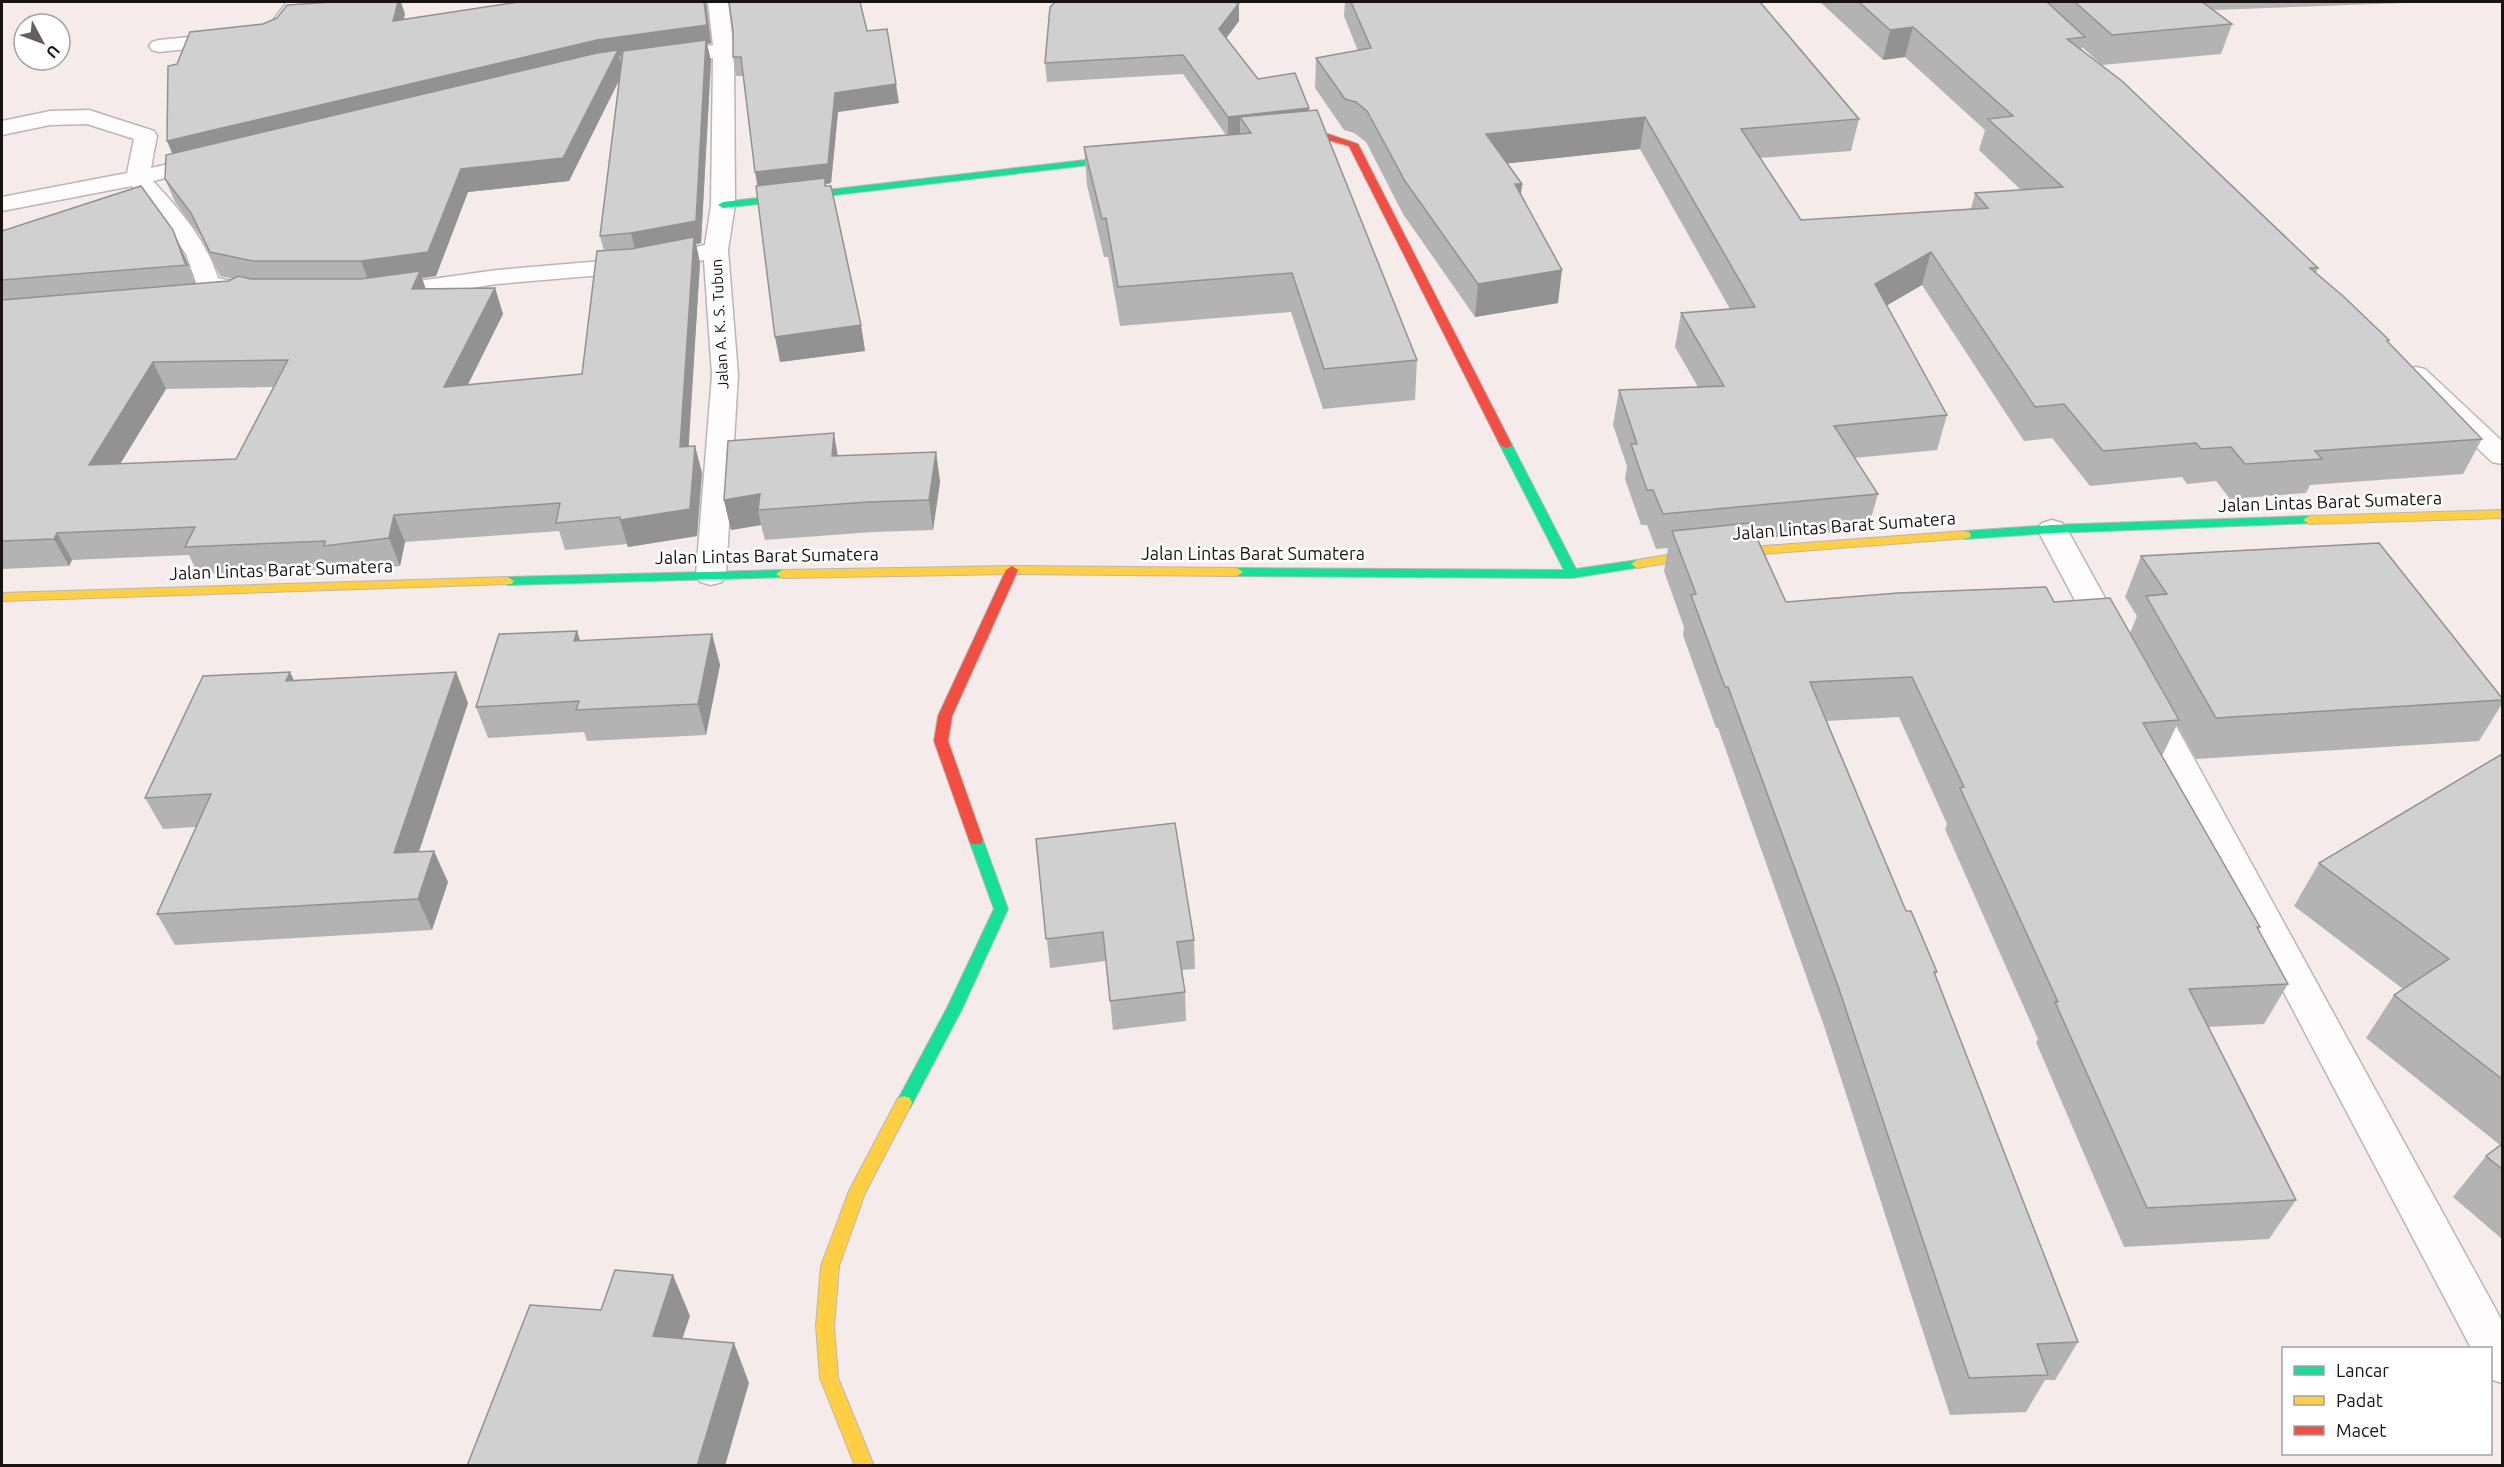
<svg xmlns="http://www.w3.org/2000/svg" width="2504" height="1467" font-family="Ubuntu,sans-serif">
  <rect width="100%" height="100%" fill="#f6ebeb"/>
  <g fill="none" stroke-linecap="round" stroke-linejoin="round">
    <defs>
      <path id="street" d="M287,2H307L283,34L269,40L159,52L152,50L149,46L152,42L159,40L258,30L269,26Z
        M708,2H728L734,50L735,205L728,250L738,375L726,575L722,582L711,585L700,582L696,575L712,375L704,260L637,272L497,284L382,302L373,299L369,294L373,289L382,286L497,270L637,258L705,245L711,205L713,58L666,64L659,62L656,58L659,54L666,52L713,45Z
        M89,110L154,131L157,136L151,168L209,154L217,156L220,161L217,166L153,181C180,210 206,240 218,278L262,288L266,293L262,298L253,301L198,288L186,254L161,218L132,186L2,211V197L127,173L134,139L87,124L50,125L2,135V121L50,111Z
        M2416,367L2425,369L2502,441V464L2492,462L2407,381L2403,375L2407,369Z
        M2052,520L2062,523L2067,529L2127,638L2122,645L2111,648L2100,645L2095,638L2037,529L2042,523Z
        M2148,693L2159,696L2164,704L2502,1321V1383L2490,1379V1348H2471L2132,704L2137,696Z"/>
      <path id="fast" d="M1129,155L1132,156V160L723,208L718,205L723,202Z
        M1506,442L1512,445L1576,569L1637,560L1641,561L1643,564L1641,567L1572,578L1237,576L1231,572L1237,568L1564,570L1500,445Z
        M2309,516L2313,517L2315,520L2313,523L2052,533L1965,539L1959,535L1965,531L2052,525Z
        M782,570L786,571L788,574L786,577L508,585L502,581L508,577Z
        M976,835L981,836L983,840L1008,909L962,1009L910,1108L904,1110L898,1108L896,1103L947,1008L994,909L969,840L971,836Z"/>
      <path id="slow" d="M2502,510V518L2309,524L2303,520L2309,516Z
        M1965,531L1969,532L1971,535L1969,538L1685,560L1637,568L1631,564L1637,560L1685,552Z
        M1012,566L1237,568L1243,572L1237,576L1012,574L782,578L776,574L782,570Z
        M508,577L514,581L512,584L2,601V593Z
        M904,1096L910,1098L912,1103L865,1193L839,1266L834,1326L838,1378L874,1466H855L820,1378L816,1326L821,1266L849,1191L898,1098Z"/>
      <path id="jam" d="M1328,134L1358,144L1512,445L1510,447L1506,448L1500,445L1349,146L1328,140L1284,142L1279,139L1284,136Z
        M1012,566L1018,570L952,716L948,741L983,840L981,844H971L969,840L934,741L938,716L1006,570Z"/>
    </defs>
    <!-- street casing -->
    <use href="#street" stroke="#bdb5b5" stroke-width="3"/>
    <!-- fast casing -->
    <use href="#fast" stroke="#bdb5b5" stroke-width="2"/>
    <!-- slow casing -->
    <use href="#slow" stroke="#bdb5b5" stroke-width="2"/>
    <!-- jam casing -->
    <use href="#jam" stroke="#bdb5b5" stroke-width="2"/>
    <!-- street -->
    <use href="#street" fill="#fefcfc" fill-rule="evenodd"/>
    <!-- fast -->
    <use href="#fast" fill="#16e098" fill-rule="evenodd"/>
    <!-- slow -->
    <use href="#slow" fill="#ffcf43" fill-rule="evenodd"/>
    <!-- jam -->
    <use href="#jam" fill="#f24e42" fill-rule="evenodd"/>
  </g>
  <!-- wall -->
  <path fill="#b4b3b4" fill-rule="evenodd" d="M706,2L711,43L707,44L711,61L701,243L696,244L700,263L688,446H695L702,473L697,536L628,547L627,544L565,550L559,531L405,542L400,566L336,573L334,569L198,574L189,555L72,560L69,566L2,569V231L184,255L196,284L228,281L234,279L220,276L201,237L175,202L165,179L173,153L177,64L263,24L405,14L404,19ZM619,81L600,236L604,251L582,374L468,385L503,314L495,288L426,289L422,278L436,276L468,192L569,181ZM274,387L236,459L120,464L166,389Z
    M728,2H860L867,31L899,103L838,112L831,183L826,184L861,325L865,351L780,362L743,76H736L733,57V31L729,2Z
    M1345,2H1760L1859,119L1851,151L1760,158L1801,220L1971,209L1975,193L2021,190L1979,150L1985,130L1905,57L1883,60L1820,2H2432L2214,10L2232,24L2221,54L2102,65L2082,47L2081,50L2318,268L2316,273L2389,340L2388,342L2482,439L2463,474L2310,485L2306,493L2230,499L2216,481L2187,484L2182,477L2090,486L2052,438L2024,441L1922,285L1887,305L1947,415L1937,450L1854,458L1878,494L1868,529L1758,539L1786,602H2054L2130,633L2137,616L2125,597L2141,556L2502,698V704L2479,741L2196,759L2177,725L2162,756L2260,927L2258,930L2288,984L2264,1024L2208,1027L2296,1200L2269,1239L2124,1247L2036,1042L2038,1039L1945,829L1947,824L1899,717L1827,721L1906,911L1937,972L1935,975L2078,1342L2055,1380H2045L2026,1412L1950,1415L1825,1029L1718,728H1716L1683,635L1684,627L1664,571L1668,548L1656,549L1647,525H1641L1625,479L1627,466L1613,425L1619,390L1698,387L1675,347L1681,313L1730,309L1640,149L1507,163L1521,194L1558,303L1475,317L1403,214L1366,142L1354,133L1344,130L1315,88L1316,58L1358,51L1344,16Z
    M1239,21L1226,38L1258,79L1309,108V111L1417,360L1415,400L1323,409L1291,312L1120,326L1108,257H1104L1087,185L1084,147L1226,135L1183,74L1047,82L1045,63Z
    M936,452L940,482L933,530L873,532L765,540L761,525L731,530L724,500L838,456Z
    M577,631L580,641L712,634L720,665L706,735L587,741L584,732L488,738L476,707Z
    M456,672L468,703L419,852L448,882L432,930L175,945L157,914L196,827L163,829L145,798L294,680Z
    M2502,754V1239L2453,1197L2486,1156L2500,1145L2366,1038L2394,995L2403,989L2294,906L2319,863Z
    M1036,839L1194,940L1195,969L1182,970L1185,992L1186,1021L1113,1030L1106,961L1050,968Z"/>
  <!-- shaded-wall -->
  <path fill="#929292" d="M398,2H401L405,14L398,39L393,21Z
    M704,2H706L711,43L707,44L711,61L701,243L696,244L700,263L687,474L631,233L706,44L619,56L623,72L569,181L468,192L436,276L422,278L428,297L370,285L361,261L175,160L167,141Z
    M1239,3V21L1219,48V29Z
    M1913,27L1905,57L1883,60L1890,30Z
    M896,84L899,103L838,112L831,183L826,184L829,202L759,192L755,172L835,93Z
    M1309,108V128L1240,117V136L1228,137V117Z
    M1645,117L1640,149L1484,166L1486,134Z
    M1515,184H1522L1519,216Z
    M173,230L184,255L188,265H186Z
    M1931,252L1922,285L1867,317L1875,284Z
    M1562,270L1558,303L1475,317L1478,284Z
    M495,288L503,314L453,414L444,387Z
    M861,325L865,351L780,362L775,337Z
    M153,362L166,389L103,492L89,465Z
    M834,433L839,463L832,456Z
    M695,446L702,473L697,536L628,547L620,520Z
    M936,452L940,482L933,530L929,500Z
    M760,494L758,510L761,525L731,530L724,500Z
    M394,515L405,542L400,566L389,538Z
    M57,533L72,560L69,566L54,539Z
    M577,631L587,662L574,641Z
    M712,634L720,665L706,735L698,704Z
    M290,672L305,703L286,681Z
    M456,672L468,703L408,884L394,853Z
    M434,851L448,882L432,930L418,899Z
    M673,1275L690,1316L670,1376L653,1336Z
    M734,1343L749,1383L725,1466H697Z"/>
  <!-- building -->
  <path fill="#d1d0d1" stroke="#929292" stroke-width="1.5" fill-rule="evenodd" d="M333,2H398L393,21L519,2H704L707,25L597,40L167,141L168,66L177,64L190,32L263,24L277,18L287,5Z
    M729,2H860L867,31L887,29L896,84L835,93L828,164L755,172L741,57H733V31Z
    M1055,2H1230L1239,3L1219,29L1258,79L1295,73L1309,108L1228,117L1183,55L1045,63L1050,7Z
    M1351,2H1760L1859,119L1741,129L1801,220L1988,208L1975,193L2063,187L1988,119L2013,116L1913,27L1890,30L1859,2H2047L2085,37L2067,39L2122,81L2318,268H2310L2343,296L2389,340L2387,341L2482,439L2315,451L2322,459L2245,464L2231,447L2201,449L2196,443L2103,451L2064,404L2035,407L1931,252L1875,284L1947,415L1834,426L1878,494L1663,514L1653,490H1647L1631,444H1637L1619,390L1724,386L1681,313L1755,307L1645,117L1486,134L1522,184H1515L1562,270L1478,284L1405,181L1367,111L1356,102L1345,99L1316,58L1371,48Z
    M2075,2H2202L2232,24L2112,35Z
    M706,40L696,221L631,233L600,236L623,51Z
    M618,50L563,158L461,169L428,252L361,261H253L210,252L191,213L165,179L166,155L597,53Z
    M1317,110L1417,360L1324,369L1292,273L1118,287L1106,218L1102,219L1084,147L1251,133L1240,117Z
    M825,178V186H831L861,325L775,337L756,186Z
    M141,186L173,230L185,263L188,265L2,280V231Z
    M694,237L680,447L695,446L690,509L620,520V517L556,523L560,503L394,515L389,538L324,546L325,541L185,547L195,527L57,533L54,539L2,541V300L228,281L239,276L251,279H361L420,271L412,289L495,288L444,387L582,374L597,251L631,249ZM288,360L236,459L89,465L153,362Z
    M834,433L832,456L936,452L929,500L868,502L758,510L760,494L724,500L728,441Z
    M1750,523L1786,602L1898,593L2046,587L2054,602L2110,598L2179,720L2143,723L2260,927H2257L2288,984L2189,989L2296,1200L2147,1208L2055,1002H2058L1960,788L1964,787L1912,677L1810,682L1906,911H1911L1937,972H1934L2078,1342L2037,1344L2048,1375L1969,1378L1839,989L1728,687H1725L1691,595L1696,594L1672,531Z
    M2379,543L2502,698V700L2216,718L2146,596L2167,594L2141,556Z
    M577,631L574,641L712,634L698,704L576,710L579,701L476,707L499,634Z
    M290,672L286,681L456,672L394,853L434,851L418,899L157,914L211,794L145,798L203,676Z
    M2502,754V1079L2394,995L2449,959L2319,863Z
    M1175,823L1194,940L1177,942L1185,992L1110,1001L1103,932L1046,939L1036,839Z
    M2502,1144V1169L2486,1156Z
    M615,1270L673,1275L653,1336L734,1343L697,1466H467L530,1305L601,1310Z"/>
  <g text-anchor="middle" stroke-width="5" stroke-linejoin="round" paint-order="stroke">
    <!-- far-street labels -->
    <g font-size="15" fill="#1a1313" stroke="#fff">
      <text transform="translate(720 324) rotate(-93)" y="5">Jalan A. K. S. Tubun</text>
    </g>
    <!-- street labels -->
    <g font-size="18" fill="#1a1313" stroke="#fff">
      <text transform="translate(2330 502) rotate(-2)" y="6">Jalan Lintas Barat Sumatera</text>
      <text transform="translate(1844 526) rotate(-4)" y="6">Jalan Lintas Barat Sumatera</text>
      <text x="1253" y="560">Jalan Lintas Barat Sumatera</text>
      <text transform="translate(767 556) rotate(-1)" y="6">Jalan Lintas Barat Sumatera</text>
      <text transform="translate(281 570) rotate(-2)" y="6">Jalan Lintas Barat Sumatera</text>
    </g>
  </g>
  <!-- border -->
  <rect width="2504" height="1467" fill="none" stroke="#1a1313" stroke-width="6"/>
  <!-- legend -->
  <rect x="2282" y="1347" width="210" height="108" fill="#ffffff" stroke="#a3a1a1" stroke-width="1.5"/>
  <rect x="2294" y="1366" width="30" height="9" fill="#16e098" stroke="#a3a1a1" stroke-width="1.5"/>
  <text x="2336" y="1377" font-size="18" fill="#1a1313">Lancar</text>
  <rect x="2294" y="1396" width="30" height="9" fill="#ffcf43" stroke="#a3a1a1" stroke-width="1.5"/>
  <text x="2336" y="1407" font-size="18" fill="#1a1313">Padat</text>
  <rect x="2294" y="1426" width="30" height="9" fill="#f24e42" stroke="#a3a1a1" stroke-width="1.5"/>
  <text x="2336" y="1437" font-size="18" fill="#1a1313">Macet</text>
  <!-- north arrow -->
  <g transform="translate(42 42) rotate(131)"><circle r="28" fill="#ffffff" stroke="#a3a1a1" stroke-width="1.5"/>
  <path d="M0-4.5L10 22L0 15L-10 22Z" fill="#675f5f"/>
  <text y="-9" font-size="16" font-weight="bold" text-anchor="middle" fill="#1a1313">U</text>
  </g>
</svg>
